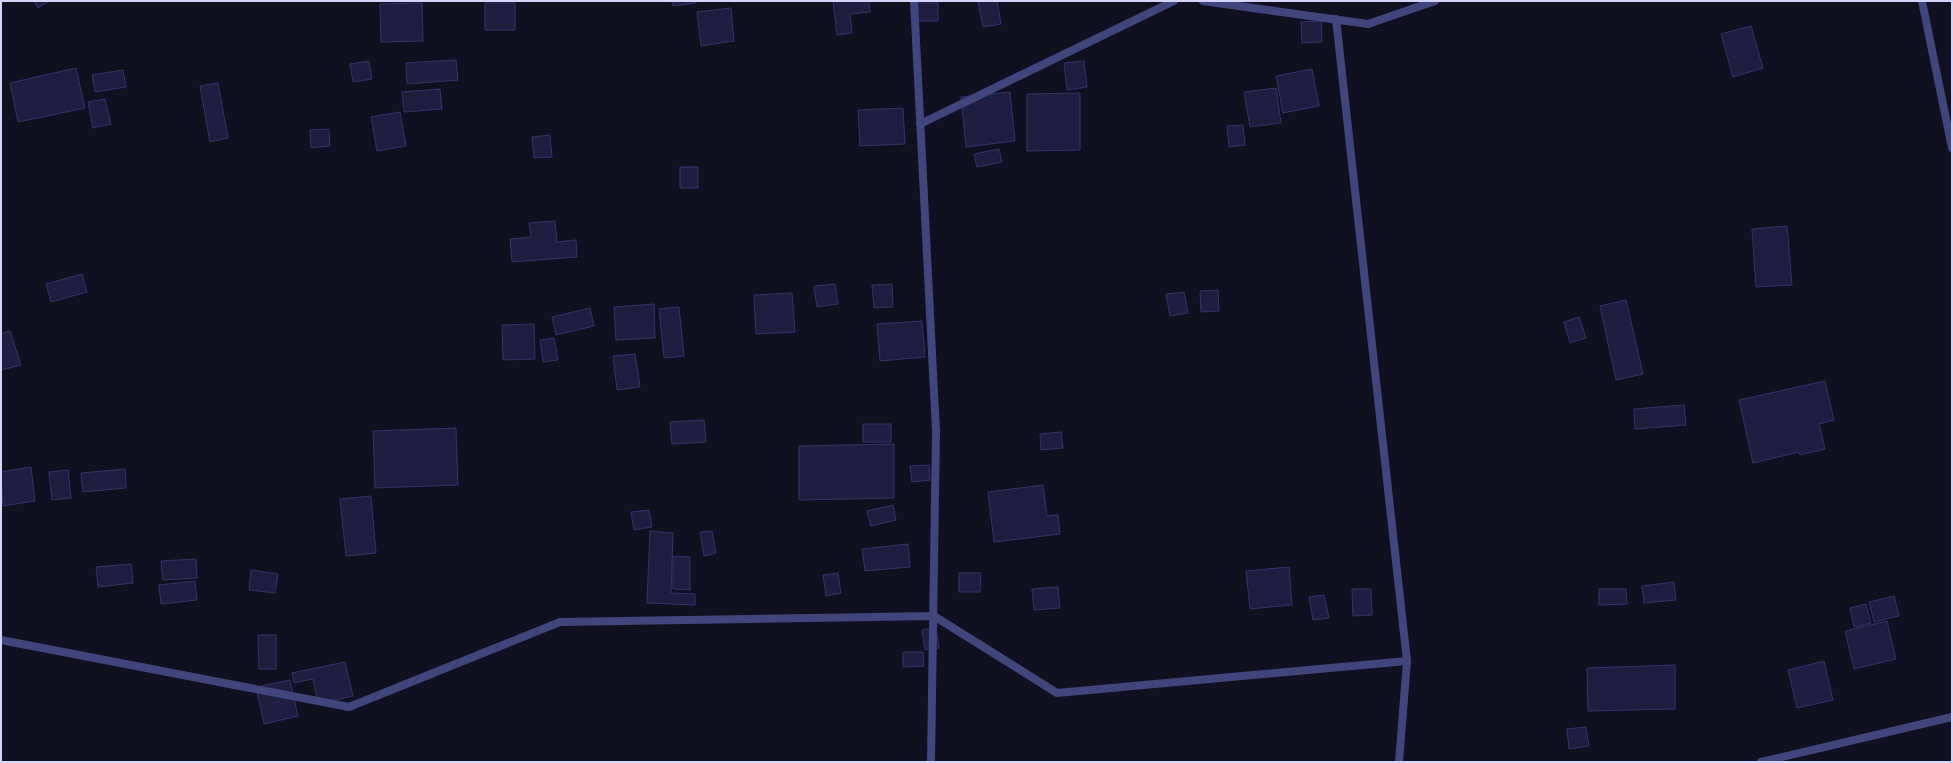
<svg xmlns="http://www.w3.org/2000/svg" width="1953" height="763" font-family="Overpass,sans-serif">
  <rect width="100%" height="100%" fill="#101021"/>
  <!-- building -->
  <path fill="#201e40" stroke="#36326a" d="M34,1H49L38,8Z
    M672,1H696V3L673,6Z
    M833,1H869L870,12L850,14L852,33L837,35Z
    M978,1H997L1001,24L983,27Z
    M422,3L423,41L381,42L380,4Z
    M485,3H515V30H485Z
    M917,3H938V21H917Z
    M731,8L734,41L701,46L697,12Z
    M1321,21L1322,42L1302,43L1301,22Z
    M1751,26L1763,68L1733,77L1721,34Z
    M456,60L458,80L407,84L406,63Z
    M369,61L372,79L353,82L350,64Z
    M1084,61L1087,87L1067,90L1064,63Z
    M76,68L85,108L18,122L10,83Z
    M1312,69L1319,106L1283,113L1276,76Z
    M123,70L126,87L95,92L92,75Z
    M218,83L228,138L210,142L200,86Z
    M1276,88L1281,123L1250,127L1244,92Z
    M440,89L442,109L404,112L402,92Z
    M1010,92L1015,141L966,147L961,97Z
    M1080,93V150L1027,151V94Z
    M105,99L111,124L93,128L88,102Z
    M903,108L905,144L860,146L858,110Z
    M400,112L406,146L377,151L371,117Z
    M1243,125L1245,145L1229,147L1227,126Z
    M329,129L330,146L311,148L310,130Z
    M550,135L552,157L534,158L532,137Z
    M999,149L1002,162L977,167L974,154Z
    M680,167H698V188H680Z
    M555,221L557,242L576,240L577,257L512,262L510,239L531,237L529,223Z
    M1787,226L1792,285L1756,287L1752,229Z
    M82,274L87,292L51,302L46,284Z
    M835,284L838,304L817,307L814,286Z
    M892,284L893,307L874,308L872,285Z
    M1218,290L1219,311L1201,312L1200,291Z
    M1184,292L1188,313L1170,316L1166,294Z
    M792,293L795,332L756,334L754,295Z
    M1626,300L1643,374L1616,380L1600,306Z
    M654,304L655,338L616,340L614,307Z
    M679,307L684,356L664,358L659,309Z
    M590,308L594,326L556,335L552,317Z
    M1579,317L1586,338L1570,343L1564,322Z
    M922,321L925,357L880,361L877,324Z
    M534,324L535,359L503,360L502,325Z
    M10,331L21,365L1,370V333Z
    M554,338L558,360L543,362L540,340Z
    M635,354L640,387L617,390L613,356Z
    M1825,381L1834,420L1819,424L1825,449L1800,455L1799,452L1753,463L1739,400Z
    M1684,405L1686,425L1635,429L1634,409Z
    M704,420L706,442L672,444L670,422Z
    M863,424H891V442H863Z
    M456,428L458,485L375,488L373,431Z
    M1061,432L1063,448L1041,450L1040,434Z
    M894,444V498L799,500V446Z
    M929,465L930,480L912,482L910,466Z
    M31,467L35,501L3,506L1,472Z
    M125,469L126,488L83,492L81,473Z
    M68,470L71,498L52,500L49,472Z
    M1043,485L1047,516L1058,515L1060,534L994,542L988,492Z
    M371,496L376,553L346,556L340,499Z
    M893,505L896,520L871,526L867,511Z
    M649,510L652,527L634,530L631,512Z
    M650,531L673,533L671,593L695,594V605L647,603Z
    M712,531L716,553L704,556L700,532Z
    M908,544L910,567L865,571L862,549Z
    M673,556L690,557V590L673,589Z
    M196,559L197,578L163,580L161,561Z
    M131,564L133,583L98,587L96,567Z
    M1289,567L1292,605L1250,609L1246,571Z
    M251,570L278,574L275,593L249,590Z
    M838,573L841,593L826,596L823,575Z
    M959,573H981L980,592H959Z
    M195,581L197,600L161,604L159,585Z
    M1674,582L1676,600L1644,603L1642,586Z
    M1058,587L1060,608L1034,610L1032,589Z
    M1352,589H1371L1372,615L1353,616Z
    M1599,589H1626L1627,604L1599,605Z
    M1324,595L1329,618L1313,620L1309,597Z
    M1894,596L1899,616L1874,622L1869,602Z
    M1866,604L1871,623L1854,627L1850,608Z
    M1887,621L1896,659L1854,669L1845,631Z
    M936,628L939,648L925,650L922,630Z
    M258,635H276V669H259Z
    M903,652H923L924,666L903,667Z
    M1824,661L1833,700L1797,708L1788,670Z
    M345,662L353,696L318,704L313,679L294,683L292,673Z
    M1675,665V709L1588,711L1587,668Z
    M290,680L298,716L264,724L256,687Z
    M1586,727L1589,746L1569,749L1567,729Z"/>
  <g fill="none" stroke-linecap="round" stroke-linejoin="round">
    <!-- street -->
    <path stroke="#40457b" stroke-width="8" d="M914,1L936,431L931,762
      M1203,1L1368,24L1435,1
      M1922,1L1952,148
      M1336,19L1407,661L1399,762
      M920,124L1174,1
      M1,640L349,707L560,622L934,616L1057,693L1407,661
      M1761,762L1952,717"/>
  </g>
  <!-- border -->
  <rect width="1953" height="763" fill="none" stroke="#d4d5fb" stroke-width="4"/>
</svg>
